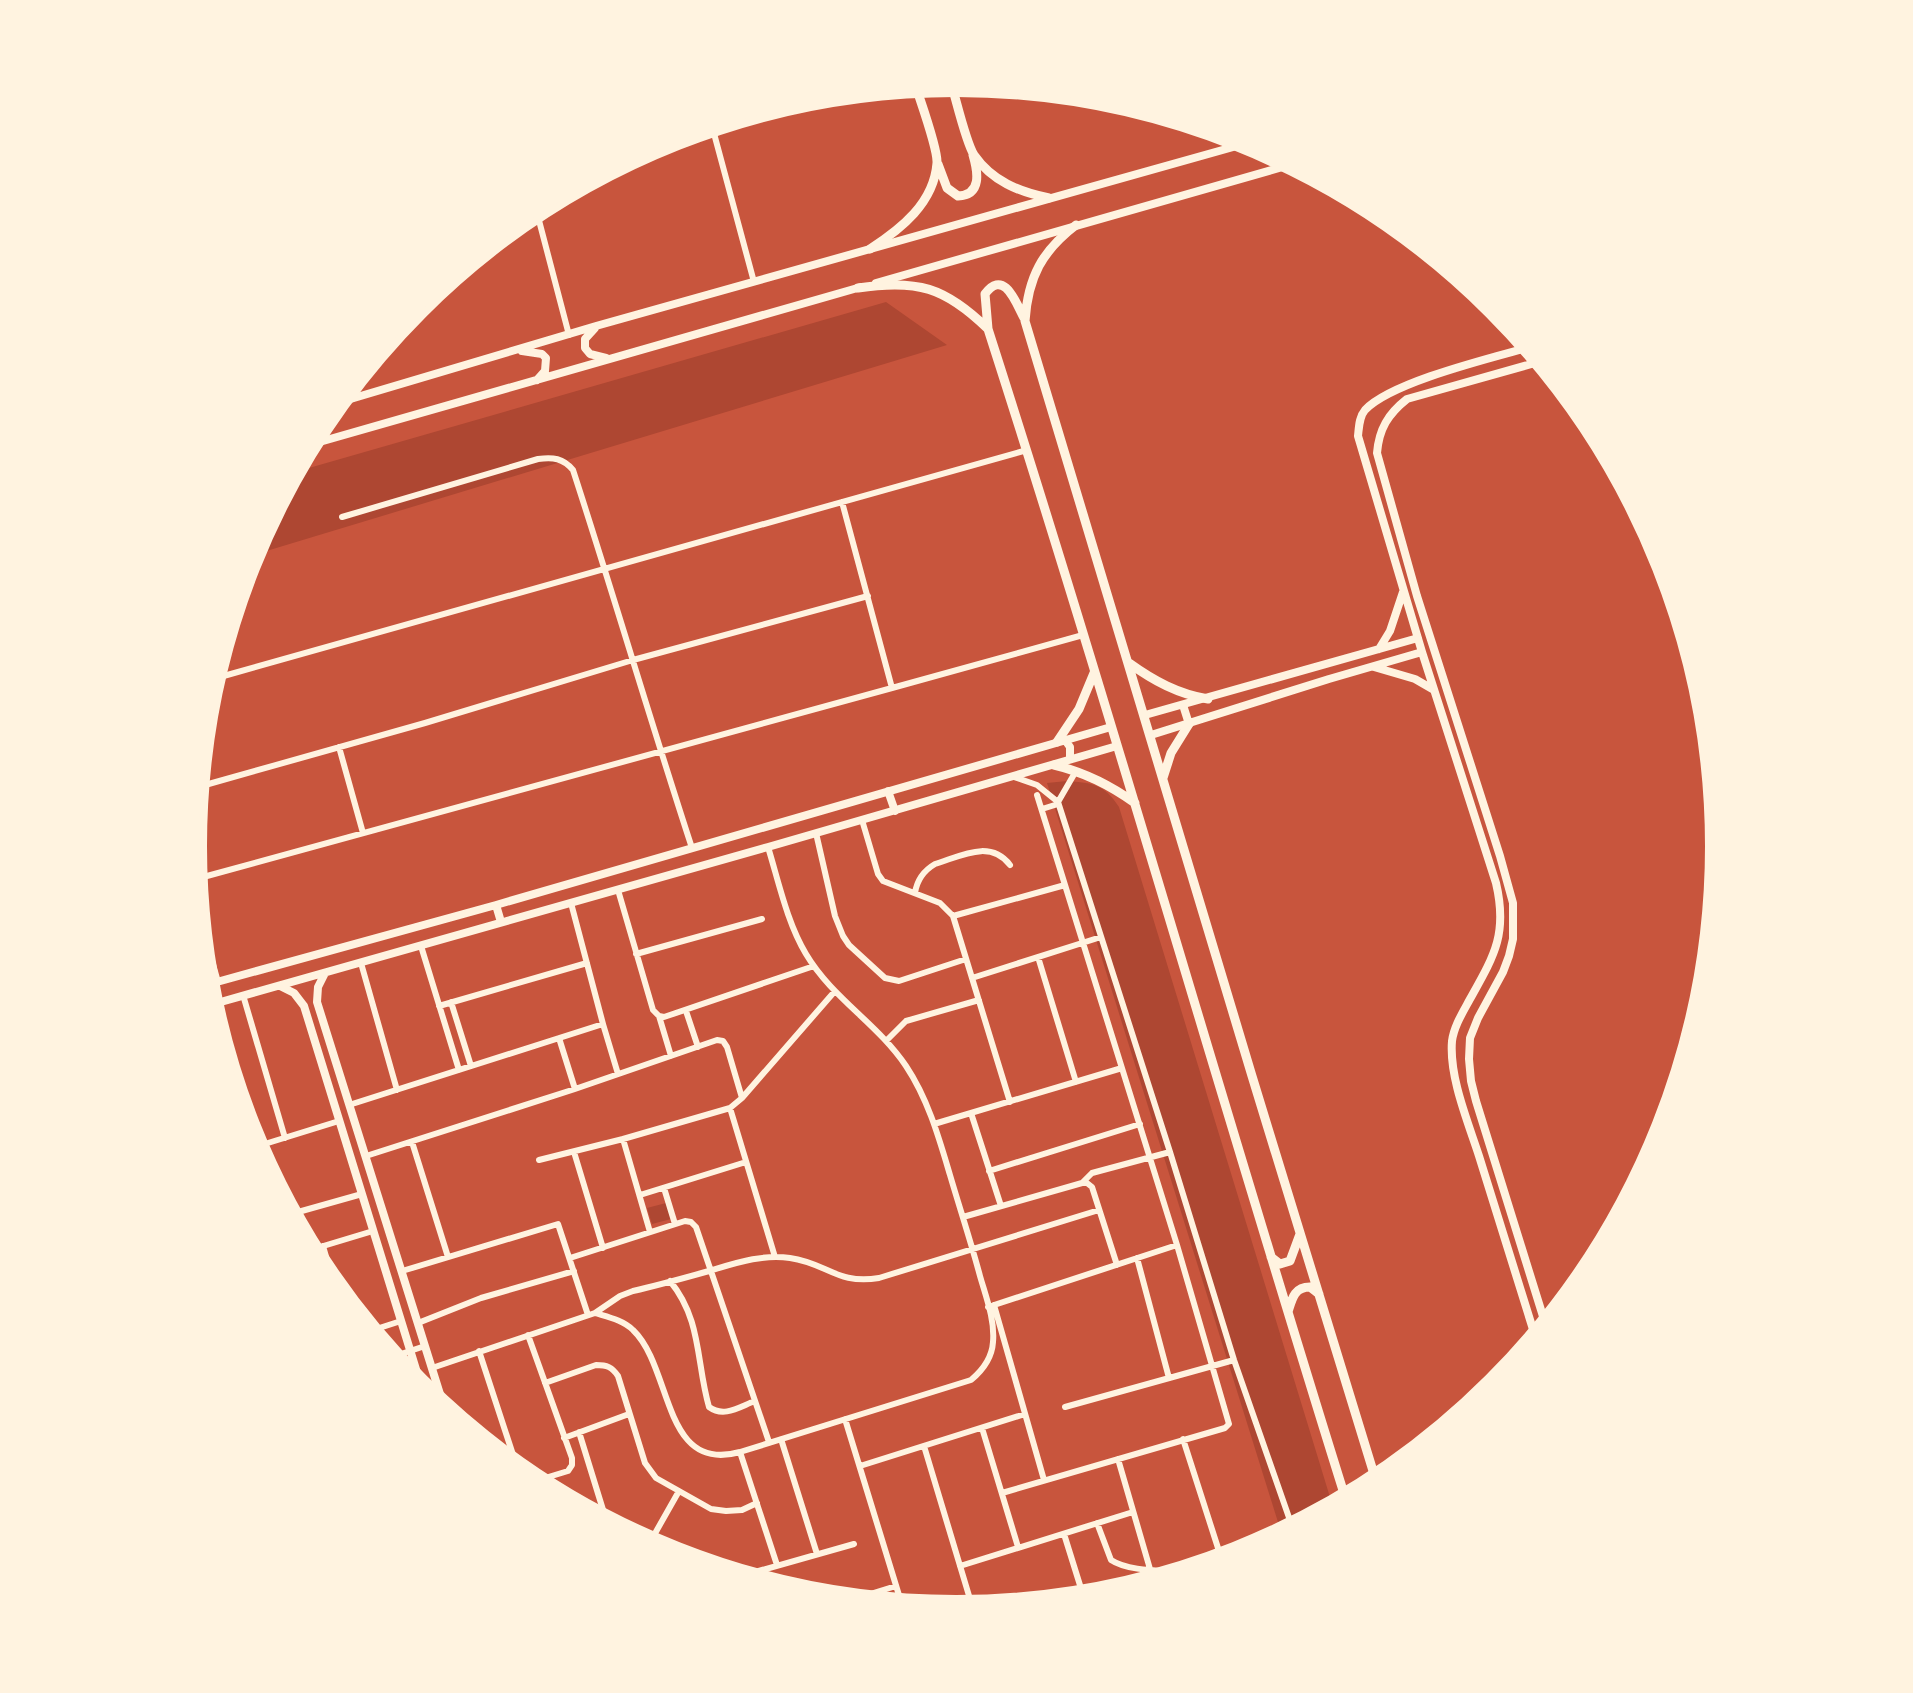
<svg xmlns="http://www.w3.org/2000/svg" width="1913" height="1693" font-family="'Open Sans',sans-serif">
  <rect width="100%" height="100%" fill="#c8553d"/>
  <!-- green -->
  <path fill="#ae4732" d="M886,302L947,345L250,556L295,472Z
    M1067,781C1093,783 1104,784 1119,807L1333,1507L1282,1535L1047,783Z
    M666,1203L671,1219L652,1224L647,1208Z"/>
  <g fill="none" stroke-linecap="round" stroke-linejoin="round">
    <!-- minor -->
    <path stroke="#fff3e0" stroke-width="6" d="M712,126L754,282
      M536,209L569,335
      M842,502L892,688L1083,635
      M342,517L538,459C553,457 563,458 573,470C614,596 651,723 692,848
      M213,679L1027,450
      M339,747L363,833
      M1014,777L1037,785L1058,802L1170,1152L1234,1360L1293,1529
      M198,787L425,723L633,660L868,596
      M1058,802L1076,771
      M1042,809L1058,804
      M862,820L878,874L883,881L940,903L953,916L1010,1102
      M816,833L835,916L843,936L849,945L885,978L899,981L966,959
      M196,879L892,688
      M618,890L653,1010L659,1016L664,1017L814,966
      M915,893C917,880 923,871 935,864C961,856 990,839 1010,865
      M571,903L603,1024L618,1074
      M953,916L1065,885
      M200,918L218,982
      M421,946L459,1070
      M636,954L762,919
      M1038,957L1076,1082
      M361,963L397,1090
      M972,978L1101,937
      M243,995L285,1138
      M451,1002L471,1066
      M439,1006L587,963
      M686,1011L698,1047
      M659,1016L671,1056
      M559,1038L575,1089
      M887,1040L906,1021L979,1000
      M349,1105L603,1024
      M730,1108L775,1257
      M971,1113L1001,1206
      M934,1124L1122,1068
      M623,1139L650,1232
      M412,1142L448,1257
      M255,1147L339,1121
      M574,1152L603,1248
      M366,1156L575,1089L717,1040L723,1041L727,1047L742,1098
      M539,1160L623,1139L730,1108L742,1098L835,991
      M989,1171L1140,1124
      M1082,1183H1087L1092,1187L1117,1265
      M664,1188L675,1224
      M640,1195L746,1162
      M291,1214L362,1194
      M963,1217L1082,1183L1092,1173L1170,1152
      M323,1246L335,1288
      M310,1250L373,1231
      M570,1258L685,1221L691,1222L696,1227L769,1442
      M1137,1258L1169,1378
      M402,1271L558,1224L588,1315
      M670,1281C702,1320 696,1362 709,1407C724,1418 739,1407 755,1401
      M994,1305L1044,1480
      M988,1307L1177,1245
      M595,1313L620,1296L633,1291C659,1285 684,1278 709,1271C736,1263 762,1254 790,1258C827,1263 837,1285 879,1278L1099,1210
      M418,1323L481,1298L574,1271
      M370,1331L401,1321
      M528,1335L572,1458V1465L568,1471L532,1482
      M479,1351L518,1470
      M392,1357L425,1346
      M432,1368L595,1313C608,1317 623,1320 633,1330C673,1368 662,1474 740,1452L971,1380C983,1370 992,1358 993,1342C995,1320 986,1297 980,1276C971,1242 960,1209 950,1175C939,1138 928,1099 906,1066C878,1024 832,998 806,954C787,922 779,883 768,847
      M545,1383L596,1365C607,1365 612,1367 618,1376L645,1463L656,1478L711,1509L726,1511L742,1510L757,1503
      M1065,1407L1234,1360
      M845,1419L902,1605
      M982,1428L1018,1547
      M579,1432L604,1513L610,1524
      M564,1438L629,1414
      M781,1439L817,1554
      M1183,1439L1218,1548L1220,1561
      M924,1446L973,1609
      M740,1452L777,1565
      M1118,1459L1150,1569
      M860,1466L1025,1414
      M1002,1493L1225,1428L1229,1424L1177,1245L1037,795
      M1097,1523L1111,1560C1129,1572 1164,1570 1185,1572
      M1064,1534L1084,1598
      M649,1544L679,1491
      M960,1566L1133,1512
      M741,1576L854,1544
      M851,1600L896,1586"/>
    <!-- tertiary -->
    <path stroke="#fff3e0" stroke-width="8" d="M876,283L1293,164
      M595,328L585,339V348L590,354L606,358
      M1530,347C1491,358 1391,382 1365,410C1359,417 1359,427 1358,436L1422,652L1496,883C1508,934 1494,956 1470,999C1463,1012 1454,1026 1452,1041C1449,1077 1468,1122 1479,1156C1498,1217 1517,1278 1536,1339
      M522,351L542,354L546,358L545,371L537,380
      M1542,361L1407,399C1388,414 1379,429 1377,453L1417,596L1500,856L1513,903V939L1509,956L1503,972L1478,1018L1470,1038L1469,1059L1471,1081L1476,1101L1546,1326
      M337,403L596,326L1251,142
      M309,445L861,287
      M1379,649L1390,631L1403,592
      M1374,667L1415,679L1434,690
      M1183,705L1189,724
      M1145,715L1418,638
      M1151,735L1329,679L1422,652
      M1065,740L1070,747V759
      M888,791L895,811
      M496,905L501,922
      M325,973L318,987L317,1002L445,1410
      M206,985L496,905L1111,727
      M280,986L294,993L304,1006L423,1392
      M210,1005L768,847L1117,746"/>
    <!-- secondary -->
    <path stroke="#fff3e0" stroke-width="9" d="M951,83C956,99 966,143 974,155C992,181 1019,192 1049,198
      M938,164L947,188L958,196C982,195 978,172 973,155
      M1076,225C1042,251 1028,277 1025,321L1252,1076L1377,1484
      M870,249C901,229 934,203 937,163C938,149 921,103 916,87
      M858,288C917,279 945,287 988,329C1113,718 1224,1111 1346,1500
      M988,329L985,294C1004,268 1016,303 1024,318
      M1129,663C1154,681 1178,694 1208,699
      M1057,742L1079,709L1094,673
      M1054,765C1084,772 1110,785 1135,803
      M1163,778L1171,753L1189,724
      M1271,1257L1280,1264L1290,1261L1300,1234
      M1288,1312C1292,1299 1294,1287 1310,1287L1319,1294"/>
  </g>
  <!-- crop -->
  <path d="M0 0H1913V1693H0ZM203 846a753 753 0 1 1 1506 0a753 753 0 1 1-1506 0Z" fill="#fff3e0" fill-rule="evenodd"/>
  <path fill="none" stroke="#fff3e0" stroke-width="8" d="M203 846a753 753 0 1 1 1506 0a753 753 0 1 1-1506 0Z"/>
</svg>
